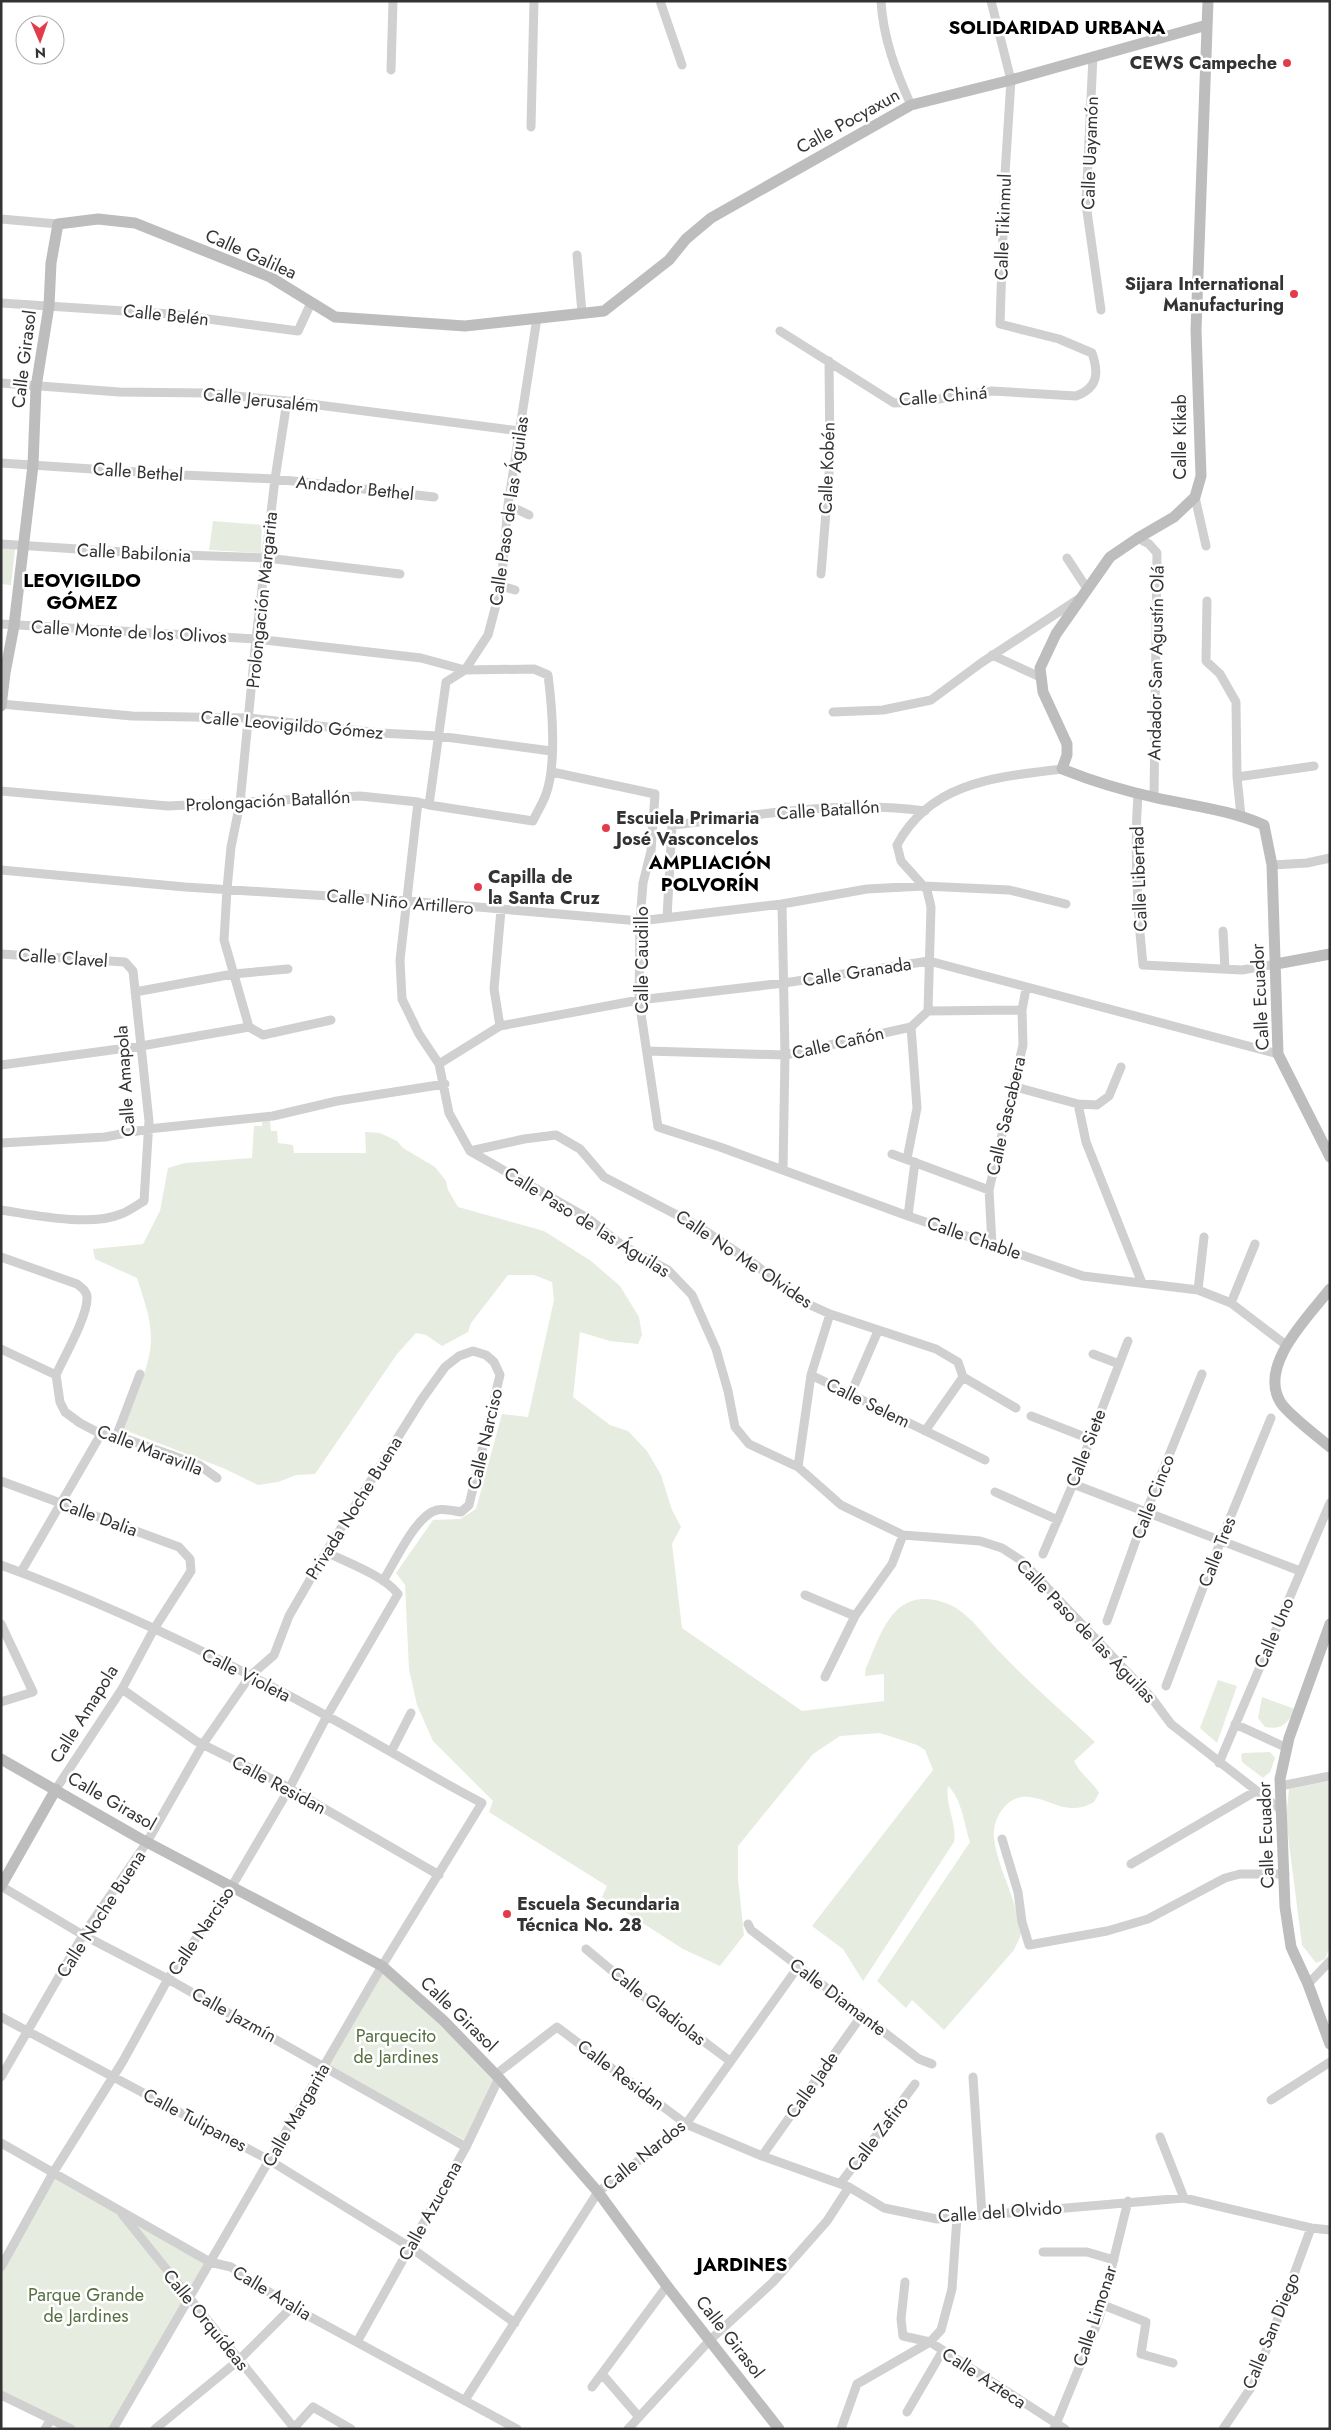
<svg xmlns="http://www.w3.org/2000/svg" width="1331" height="2430" font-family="Jost,sans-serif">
  <rect width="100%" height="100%" fill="#fff"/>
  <!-- green -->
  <path fill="#e6ecdf" d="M213,521L262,525L261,553L209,550Z
    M1,547L15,549L11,585L1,584Z
    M270,1119L271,1131H277L278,1143L293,1145L294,1153H366L365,1132L380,1133L397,1141L403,1148L435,1167L446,1181L448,1190L458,1207L544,1231L591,1261L620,1286L639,1317L642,1335L638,1344L610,1341L580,1332L573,1397L610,1425L628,1431L647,1451L661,1475L672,1510L681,1527L672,1544L682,1628L802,1711L884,1701V1674L865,1676L866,1668C876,1646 886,1609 912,1601C926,1596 945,1601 956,1608C973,1619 983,1634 996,1648C1027,1681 1062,1711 1095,1742L1074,1761C1081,1775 1092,1781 1099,1793L1094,1802C1068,1817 1054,1800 1029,1797C1007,1794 992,1819 994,1838C997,1864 1011,1889 1017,1914C1019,1920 1021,1927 1021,1933C1020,1939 1016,1945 1014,1950L944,2030L912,2000L906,2008L877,1981L970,1842C964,1824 962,1799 948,1786C945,1805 957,1823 954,1842L863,1981L843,1949L812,1926L933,1770L925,1750L917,1745L880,1733L840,1736L813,1754L738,1846V1879L744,1935L720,1966L683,1949L602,1897L607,1886L489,1812L493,1801L433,1741L417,1705L409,1669L405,1585L396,1573L433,1520L460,1519L476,1509L502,1414L528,1417L554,1300L552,1282L534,1275H508L471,1323L468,1332L442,1346L426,1335L416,1333L397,1354L315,1474L296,1475L278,1482L258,1485L223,1468L122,1429C132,1401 151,1369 151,1338C151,1318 143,1297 137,1278L95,1259L93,1249L143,1244L160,1211L168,1168L185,1163L252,1158L254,1126H262V1122Z
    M1218,1680L1237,1686L1217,1743L1200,1728Z
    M1262,1697L1295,1709C1287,1724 1283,1730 1265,1727L1258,1718Z
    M1270,1752L1275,1758L1270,1772L1263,1778L1242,1762L1241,1755L1243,1753Z
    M1330,1781V1947L1325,1959L1316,1963L1302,1945L1286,1820L1289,1789Z
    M382,1966L497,2079L468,2142L325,2066Z
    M53,2173L210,2262L113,2429H71L1,2395V2273Z"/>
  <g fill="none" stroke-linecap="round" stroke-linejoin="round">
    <!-- street -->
    <path stroke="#d0d0d0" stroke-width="9" d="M660,1L682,65
      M881,1C883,38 896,72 911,105
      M1093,56L1086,204L1101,310
      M391,70L393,1
      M531,127L534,1
      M1,219L58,224
      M577,255L582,313
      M1,303L171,314L298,331L311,303
      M780,331L894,403L919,402L992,391L1076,396C1098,388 1099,373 1092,353L1059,339L1000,324L1005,174L1011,80L991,1
      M1,383L119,392L206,393L287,401L520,431
      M1,463L183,475L275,479L434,497
      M1195,497L1206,546
      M508,505L529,515
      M1138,538L1149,544L1157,553L1154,797
      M1,544L154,554L267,558L400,574
      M1067,558L1088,590
      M821,574L830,461L829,361
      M501,586L515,590
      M1207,601L1206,661L1220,674L1236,702L1237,777L1241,816
      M1,624L256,639L421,658L465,670L534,669L548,675C552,706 557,764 546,794C543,803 537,812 533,821L429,805L418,802L360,796L168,806L1,791
      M992,655L1040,677
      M1,704L132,716L249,718L380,733L438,736L551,751
      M833,712L883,710L931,700L981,663L1080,598
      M552,772L655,794L651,851L643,883L640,921L639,1000L658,1127L720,1147L908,1216L1083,1276L1198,1290L1231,1303L1286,1345
      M1237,777L1314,766
      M1138,793C1134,850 1137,908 1143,965L1242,970L1276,964
      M418,802L400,960L402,999L419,1034L439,1064L449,1113L470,1151L589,1219L622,1245L668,1270L692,1295L716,1349L728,1391L735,1427L749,1444L798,1467L841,1505L903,1535L980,1541L1002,1548L1022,1561L1151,1697L1171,1724L1280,1809
      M429,805L446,682L465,670L488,635L501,586L508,505L537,318
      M1272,865L1307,863L1330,858
      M1,870L185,887L408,901L640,921L782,904L867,889L924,886L1009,890L1066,904
      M782,904L785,1055L783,1170
      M667,918L672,825C755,816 842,799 925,811
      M1223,931L1225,969
      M1,954L125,962L133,971L149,1121L144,1201C137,1205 129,1211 121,1214C89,1227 35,1215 1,1210
      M135,992L233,974L288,969
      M928,1011L931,907L927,890L901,861L897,845C931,781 998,777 1062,769
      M500,1026L494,989L501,910
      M249,1027L224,940L227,889L231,847L240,803L256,639L275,479L287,401
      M249,1027L263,1035L331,1020
      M647,1051L785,1055L911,1027L928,1011L1022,1010
      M439,1064L500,1026L639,1000L784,983L929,961L1278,1054
      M1,1065L141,1046L249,1027
      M1012,1086L1078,1104L1097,1105L1109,1096L1121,1067
      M1078,1104L1086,1142L1142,1283
      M1,1143L105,1137L148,1129L273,1116L337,1101L445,1084
      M470,1151L524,1139L556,1135L580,1149L604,1177L698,1226L756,1265L797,1299L830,1314L936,1349L958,1362L963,1377
      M892,1154L989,1190
      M907,1159L917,1108L911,1027
      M908,1216L915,1162
      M992,1244L989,1190L1023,1045L1022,1010L1026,989
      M1,1257L77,1284C82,1288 88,1292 87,1299C87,1317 64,1357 56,1375
      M1198,1290L1204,1237
      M1231,1303L1255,1244
      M1,1349L56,1375L60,1402L65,1412L80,1423L101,1434L129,1440L199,1465L217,1478
      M1093,1354L1119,1364
      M811,1375L985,1460
      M963,1377L1016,1408
      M851,1393L878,1331
      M1031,1416L1090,1439
      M925,1431L963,1377
      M116,1437L140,1374
      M798,1467L811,1375L830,1314
      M1,1481L179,1547L190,1559L191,1571L154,1629L122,1689L56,1789
      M1073,1484L1300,1571
      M995,1492L1058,1520
      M1043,1554L1073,1484L1128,1341
      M1,1565C113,1606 223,1659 327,1716C379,1744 430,1776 482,1803L382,1966L113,2429
      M21,1572L101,1434
      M805,1595L855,1616
      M1107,1621L1146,1512L1202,1374
      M1,1624L33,1692L1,1702
      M825,1677L855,1616L892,1564L903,1535
      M1166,1686L1221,1540L1271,1418
      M122,1689L196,1741L280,1783L439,1875
      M1235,1724L1287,1748
      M391,1752L411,1713
      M1219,1763L1330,1503
      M1280,1786L1330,1776
      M1002,1839L1018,1892L1022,1922L1029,1945L1107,1931L1148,1919L1225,1878L1240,1874H1285
      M1131,1864L1256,1791
      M1,1886L83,1935L168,1979L466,2147
      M748,1924L751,1930L919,2059L932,2064
      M586,1949L635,1990L730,2061
      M1308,1984L1330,1961
      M1,2017L269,2160L410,2247L515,2323
      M495,2075L557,2027L686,2124L762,2156L849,2187L884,2208L937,2219L1184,2198L1311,2228L1330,2230
      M1,2077L83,1935L147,1842L203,1744L250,1676L274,1655L289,1616L326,1552L422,1399L445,1367L459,1356L473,1351L486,1355L494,1362L500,1375L469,1505L461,1512C454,1511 444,1508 437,1510C416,1515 395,1562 383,1581
      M973,2077L982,2215
      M1271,2100L1330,2062
      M1160,2137L1184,2198
      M1,2143L210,2262L231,2267L292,2307L517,2429
      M762,2156L862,2015
      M840,2184L915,2084
      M122,2214L295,2429
      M1043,2252H1087L1114,2260
      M1,2267L53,2173L123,2061L168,1979L232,1886L289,1789L327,1716L398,1594C385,1576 346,1562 326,1552
      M905,2282L901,2319L903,2336L930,2342L1065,2429
      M1103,2305L1146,2322L1141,2354L1173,2363
      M357,2342L466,2147L499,2078
      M602,2374L639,2417
      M592,2387L667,2286
      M1,2395L71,2429
      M465,2400L598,2192L686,2124L798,1967
      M907,2412L942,2352
      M45,2429L51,2419
      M155,2429L239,2360L292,2307
      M293,2429L313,2407L351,2429
      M628,2429L710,2340L773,2282L827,2221L849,2187
      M841,2429L857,2384L930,2342L941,2330L952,2289L957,2217
      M1054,2429L1099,2319L1128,2201
      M1223,2429L1254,2383L1311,2228"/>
    <!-- secondary -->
    <path stroke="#bdbdbd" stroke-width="11" d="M1208,1L1196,330L1201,476L1195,497L1174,517L1138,538L1110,557L1056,634L1040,668L1043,692L1067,744V755L1062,769C1092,781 1125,791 1157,798C1193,806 1230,810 1264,825L1272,865L1278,1054L1330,1157
      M1,706L5,673L14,626L33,465L36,387L49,306L51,263L58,224L98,219L135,223L270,277L335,317L465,326L604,311L669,260L686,239L711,218L911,105L1011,80L1207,25
      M1276,964L1330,954
      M1330,1289C1309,1316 1257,1366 1281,1403C1288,1414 1318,1437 1330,1447
      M1330,1624L1289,1738L1280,1779L1285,1907L1291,1947L1308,1984L1330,2044
      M1,1759L139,1838L382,1966L444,2021L499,2078L598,2192L667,2286L779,2429
      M1,1886L56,1789"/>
  </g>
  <!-- markers -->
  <g fill="#e23c4a" stroke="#fff" stroke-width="2">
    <circle cx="1287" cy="63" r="5"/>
    <circle cx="1294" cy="294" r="5"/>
    <circle cx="606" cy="828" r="5"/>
    <circle cx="478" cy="887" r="5"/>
    <circle cx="507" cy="1914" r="5"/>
  </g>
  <g text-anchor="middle" stroke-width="5" stroke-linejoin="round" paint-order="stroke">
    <!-- poi labels -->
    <g font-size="18" font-weight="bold" fill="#333" stroke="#fff" text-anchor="start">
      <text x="1277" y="69" text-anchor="end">CEWS Campeche</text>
      <text x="1284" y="290" text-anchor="end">Sijara International<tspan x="1284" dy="21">Manufacturing</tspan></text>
      <text x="616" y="824">Escuiela Primaria<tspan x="616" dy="21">José Vasconcelos</tspan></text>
      <text x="488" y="883">Capilla de<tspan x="488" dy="21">la Santa Cruz</tspan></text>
      <text x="517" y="1910">Escuela Secundaria<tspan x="517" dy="21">Técnica No. 28</tspan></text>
    </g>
    <!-- street labels -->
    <g font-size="18" fill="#333" stroke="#fff">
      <text transform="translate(848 121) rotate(-29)" y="6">Calle Pocyaxun</text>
      <text transform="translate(1090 153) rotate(-88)" y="6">Calle Uayamón</text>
      <text transform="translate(1003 227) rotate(-88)" y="6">Calle Tikinmul</text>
      <text transform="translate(251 254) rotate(24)" y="6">Calle Galilea</text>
      <text transform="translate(166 315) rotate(6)" y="6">Calle Belén</text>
      <text transform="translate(24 359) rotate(-83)" y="6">Calle Girasol</text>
      <text transform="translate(943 396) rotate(-5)" y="6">Calle Chiná</text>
      <text transform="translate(261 400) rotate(6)" y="6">Calle Jerusalém</text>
      <text transform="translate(1180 437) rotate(-90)" y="6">Calle Kikab</text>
      <text transform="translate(827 468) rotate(-88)" y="6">Calle Kobén</text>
      <text transform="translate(138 472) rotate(4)" y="6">Calle Bethel</text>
      <text transform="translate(355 488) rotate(6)" y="6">Andador Bethel</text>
      <text transform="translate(509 511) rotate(-82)" y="6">Calle Paso de las Águilas</text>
      <text transform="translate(134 553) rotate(3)" y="6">Calle Babilonia</text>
      <text transform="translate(262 600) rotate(-84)" y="6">Prolongación Margarita</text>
      <text transform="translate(129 632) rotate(3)" y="6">Calle Monte de los Olivos</text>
      <text transform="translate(1156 663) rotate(-89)" y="6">Andador San Agustín Olá</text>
      <text transform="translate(292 725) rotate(5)" y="6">Calle Leovigildo Gómez</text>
      <text transform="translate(268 801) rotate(-3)" y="6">Prolongación Batallón</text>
      <text transform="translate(828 810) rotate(-4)" y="6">Calle Batallón</text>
      <text transform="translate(1139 879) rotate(-92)" y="6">Calle Libertad</text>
      <text transform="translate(400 902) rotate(5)" y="6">Calle Niño Artillero</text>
      <text transform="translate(63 958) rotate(4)" y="6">Calle Clavel</text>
      <text transform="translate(642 960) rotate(-90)" y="6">Calle Caudillo</text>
      <text transform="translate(857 972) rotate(-9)" y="6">Calle Granada</text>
      <text transform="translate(1260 997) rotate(-93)" y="6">Calle Ecuador</text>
      <text transform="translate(838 1043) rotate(-13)" y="6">Calle Cañón</text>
      <text transform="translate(125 1081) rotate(-94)" y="6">Calle Amapola</text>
      <text transform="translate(1006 1116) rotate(-77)" y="6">Calle Sascabera</text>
      <text transform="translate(587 1222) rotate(32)" y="6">Calle Paso de las Águilas</text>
      <text transform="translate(974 1238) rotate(19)" y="6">Calle Chable</text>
      <text transform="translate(744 1259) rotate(34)" y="6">Calle No Me Olvides</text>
      <text transform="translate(868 1403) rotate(26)" y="6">Calle Selem</text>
      <text transform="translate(485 1439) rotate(-77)" y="6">Calle Narciso</text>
      <text transform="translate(1086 1448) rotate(-69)" y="6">Calle Siete</text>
      <text transform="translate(150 1450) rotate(21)" y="6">Calle Maravilla</text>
      <text transform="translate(1153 1497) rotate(-69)" y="6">Calle Cinco</text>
      <text transform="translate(354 1508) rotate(-58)" y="6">Privada Noche Buena</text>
      <text transform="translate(98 1517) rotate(20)" y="6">Calle Dalia</text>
      <text transform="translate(1217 1552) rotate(-69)" y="6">Calle Tres</text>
      <text transform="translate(1086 1631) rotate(46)" y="6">Calle Paso de las Águilas</text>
      <text transform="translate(1274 1633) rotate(-67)" y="6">Calle Uno</text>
      <text transform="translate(246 1675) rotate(27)" y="6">Calle Violeta</text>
      <text transform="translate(84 1714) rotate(-58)" y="6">Calle Amapola</text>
      <text transform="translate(279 1785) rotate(28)" y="6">Calle Residan</text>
      <text transform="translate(112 1801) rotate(30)" y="6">Calle Girasol</text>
      <text transform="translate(1266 1835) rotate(-92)" y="6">Calle Ecuador</text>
      <text transform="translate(101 1914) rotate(-57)" y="6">Calle Noche Buena</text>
      <text transform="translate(201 1931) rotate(-56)" y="6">Calle Narciso</text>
      <text transform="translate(838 1997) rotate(37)" y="6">Calle Diamante</text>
      <text transform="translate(658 2006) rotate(38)" y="6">Calle Gladiolas</text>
      <text transform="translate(459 2014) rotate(44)" y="6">Calle Girasol</text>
      <text transform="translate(234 2015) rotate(29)" y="6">Calle Jazmín</text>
      <text transform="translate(621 2075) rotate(37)" y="6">Calle Residan</text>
      <text transform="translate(812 2085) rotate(-55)" y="6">Calle Jade</text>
      <text transform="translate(296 2115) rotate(-60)" y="6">Calle Margarita</text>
      <text transform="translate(195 2120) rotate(28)" y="6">Calle Tulipanes</text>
      <text transform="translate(878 2134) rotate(-53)" y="6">Calle Zafiro</text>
      <text transform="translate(644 2155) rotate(-39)" y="6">Calle Nardos</text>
      <text transform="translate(430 2211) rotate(-61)" y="6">Calle Azucena</text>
      <text transform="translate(1000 2212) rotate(-4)" y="6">Calle del Olvido</text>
      <text transform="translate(272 2293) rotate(31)" y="6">Calle Aralia</text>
      <text transform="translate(1095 2316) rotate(-72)" y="6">Calle Limonar</text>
      <text transform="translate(206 2320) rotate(51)" y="6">Calle Orquídeas</text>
      <text transform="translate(1271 2331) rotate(-68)" y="6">Calle San Diego</text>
      <text transform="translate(730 2337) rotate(52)" y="6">Calle Girasol</text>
      <text transform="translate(984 2378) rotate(33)" y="6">Calle Azteca</text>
    </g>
    <!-- park labels -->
    <g font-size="18" fill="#566f40" stroke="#fff">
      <text x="396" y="2042">Parquecito<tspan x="396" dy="21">de Jardines</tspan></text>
      <text x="86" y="2301">Parque Grande<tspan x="86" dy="21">de Jardines</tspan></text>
    </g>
    <!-- neighbourhood labels -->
    <g font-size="19" font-weight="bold" fill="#000" stroke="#fff">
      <text x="1057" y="34">SOLIDARIDAD URBANA</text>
      <text x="82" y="587">LEOVIGILDO<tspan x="82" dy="22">GÓMEZ</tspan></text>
      <text x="710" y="869">AMPLIACIÓN<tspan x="710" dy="22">POLVORÍN</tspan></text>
      <text x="742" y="2271">JARDINES</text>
    </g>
  </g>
  <!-- border -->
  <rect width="1331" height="2430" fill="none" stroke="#333333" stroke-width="5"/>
  <!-- north arrow -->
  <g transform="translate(40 40) rotate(178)"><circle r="24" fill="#ffffff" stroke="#adadad"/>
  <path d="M0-4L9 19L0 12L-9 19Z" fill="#e23c4a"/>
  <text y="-8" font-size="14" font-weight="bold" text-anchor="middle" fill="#333333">N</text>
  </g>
</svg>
